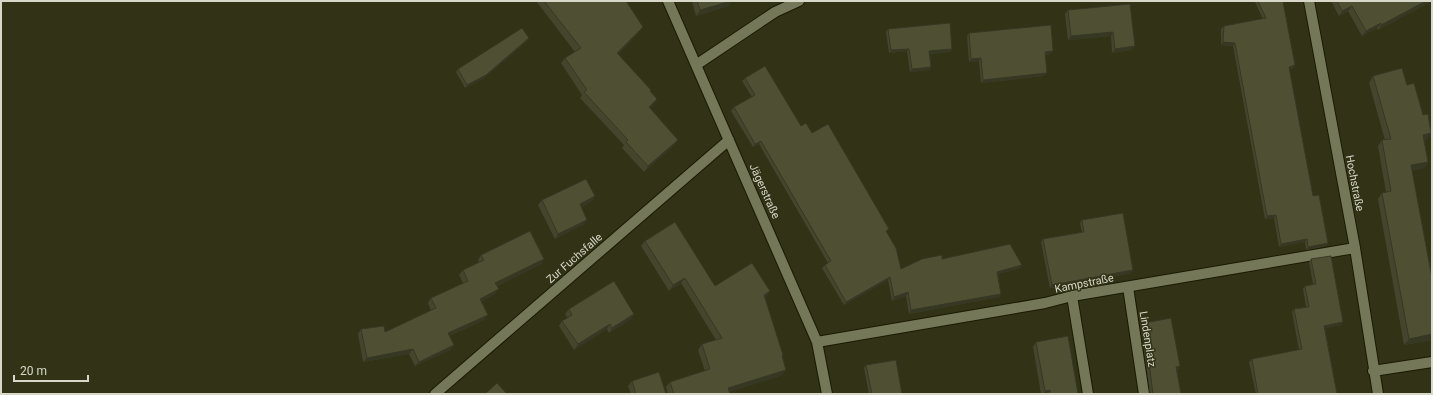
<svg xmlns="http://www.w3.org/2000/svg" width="1433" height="395" font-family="Roboto,sans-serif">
  <rect width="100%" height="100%" fill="#323217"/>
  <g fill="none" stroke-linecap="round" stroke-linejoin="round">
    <defs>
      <path id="minor" d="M668,1L817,342L827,394
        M1309,1L1355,248L1378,394
        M696,65L775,12L799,1
        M1128,287L1144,394
        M1072,296L1088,394
        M817,342L1045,303L1072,296L1355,248
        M1373,371L1432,362
        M435,394L729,140"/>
    </defs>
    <!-- minor casing -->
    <use href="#minor" stroke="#1a1a01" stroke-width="12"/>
    <!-- minor -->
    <use href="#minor" stroke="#757759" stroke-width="10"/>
  </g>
  <!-- wall -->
  <path fill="#44452c" d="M536,1H626L639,32L618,54L657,99L653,105L650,108L678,140L674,145L644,172L622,148L624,145L580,98L582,95L561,63L565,58L575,52Z
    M692,1H732L728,6L696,16Z
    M1256,1H1283L1295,65L1293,68L1289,70L1313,196L1328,243L1326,246L1306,250L1305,242L1279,247L1274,218L1265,219L1233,46L1221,45V29L1224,26L1263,19L1255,2Z
    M1331,1H1432L1378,30L1377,28L1362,36L1348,11L1339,16Z
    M1130,4L1132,50L1112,53L1111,36L1068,40L1065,14L1068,10Z
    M888,29L952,49L950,52L930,54L931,67L929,70L910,72L907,51L889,53L886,32Z
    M969,33L1051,54L1045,55L1044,76L981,83L979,61L969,62L967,36Z
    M529,38L527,41L484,78L465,88L456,72L458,69Z
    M1373,76L1407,85L1427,139L1424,140L1428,162L1424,168L1412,170L1432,278V340L1404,345L1378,199L1382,193L1386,192L1378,146L1382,140H1385L1369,83Z
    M745,78L801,126L812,133L887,232L901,269L942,259L1022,265L1020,268L998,274L1001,294L999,297L909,314L906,296L892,301L888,280L844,305L822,268L825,265L828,263L759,144L753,147L731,111L734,107L752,97L742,81Z
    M595,196L592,201L581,207L584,224L555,239L538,205L542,200Z
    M1082,220L1131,273L1050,288L1041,242L1043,239L1082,232L1080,223Z
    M645,241L715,286L770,291L766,297H765L782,357V375L729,392L730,394H668L666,387L670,382L705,371L698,350L702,344L716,340L681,283L669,291L641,246Z
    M481,255L544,259L541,264L497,286L495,294L481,301L484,320L449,336L454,345L450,350L415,366L409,354L363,362L358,334L361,329L385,332L431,311L428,303L431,298L463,283L459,275L463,270L479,262L478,260Z
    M1311,259L1343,322L1341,325L1325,328L1337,394H1256L1249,362L1252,359L1299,350L1292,312L1294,309L1306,307L1303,289L1305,286L1313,284L1309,262Z
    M569,309L634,314L631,319L609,333L607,329L574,350L559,326L562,321L568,318L565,314Z
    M1144,323L1180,366L1177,371L1181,394H1150L1141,327Z
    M1036,342L1078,394H1041L1033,347Z
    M866,365L902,394H869L864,368Z
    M632,381L666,394H631L628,386Z"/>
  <!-- shaded-wall -->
  <path fill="#373824" d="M732,1L728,6L696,16L700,10Z
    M1426,1H1432L1378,30L1381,25Z
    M1352,6L1348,11L1339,16L1342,11Z
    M1381,23L1377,28L1362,36L1366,31Z
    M643,27L639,32L613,58L617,53Z
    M1113,32L1111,36L1068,40L1071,36Z
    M529,38L527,41L484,78L465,88L467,85Z
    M1223,42L1235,43L1233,46L1221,45Z
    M1135,46L1132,50L1112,53L1115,49Z
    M909,49L907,51L889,53L891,50Z
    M952,49L950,52L927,54L929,51Z
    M1053,51L1051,54L1042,55L1045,52Z
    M981,58L979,61L969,62L971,59Z
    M1295,65L1293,68L1286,70L1289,67Z
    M931,67L929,70L910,72L912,69Z
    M1047,73L1044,76L981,83L983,80Z
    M657,99L653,105L645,113L649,107Z
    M1431,133L1427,139L1419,141L1423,135Z
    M678,140L674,145L644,172L648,166Z
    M761,141L759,144L753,147L755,144Z
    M1428,162L1424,168L1407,171L1411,165Z
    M595,196L592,201L577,209L580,204Z
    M1276,215L1274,218L1265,219L1267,216Z
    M587,220L584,224L555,239L558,234Z
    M1307,239L1305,242L1279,247L1281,244Z
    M1328,243L1326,246L1306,250L1308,247Z
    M544,259L541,264L492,288L495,283Z
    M1022,265L1020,268L995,275L997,272Z
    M1133,270L1131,273L1050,288L1052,285Z
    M890,277L888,280L844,305L846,302Z
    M685,278L681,283L669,291L673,285Z
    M499,289L495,294L476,304L480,299Z
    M770,291L766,297L760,300L764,295Z
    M908,292L906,296L892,301L894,297Z
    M1001,294L999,297L909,314L911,310Z
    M634,314L631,319L609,333L612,328Z
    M488,315L484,320L444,338L448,333Z
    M1343,322L1341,325L1322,329L1324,326Z
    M610,324L607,329L574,350L578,344Z
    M1432,334V340L1404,345L1409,339Z
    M454,345L450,350L415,366L419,362Z
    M413,349L409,354L363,362L367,358Z
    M1180,366L1177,371L1176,367Z
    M786,370L782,375L724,394L728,388Z
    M1050,390L1048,394H1043L1045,391Z"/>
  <!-- building -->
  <path fill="#4f5033" stroke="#373824" d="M544,1H626L643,27L617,53L651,90L650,91L657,99L649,107L678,140L648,166L626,142L628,140L584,92L587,90L565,58L581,48Z
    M697,1H731L700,10Z
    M1258,1H1283V2L1295,65L1289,67L1313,196L1319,195L1328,243L1308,247L1307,239L1281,244L1276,215L1267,216L1235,43L1223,42L1224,26L1266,18Z
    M1337,1H1426L1381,25V23L1366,31L1352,6L1342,11Z
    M1130,4L1135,46L1115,49L1113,32L1071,36L1068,10Z
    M950,23L952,49L929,51L931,67L912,69L909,49L891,50L888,29Z
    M1051,25L1053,51L1045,52L1047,73L983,80L981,58L971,59L969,33Z
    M522,28L529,38L486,75L467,85L458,69Z
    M765,66L801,126L806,123L812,133L828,124L889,229L886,231L896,248L901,269L922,259L942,255V259L1010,244L1022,265L997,272L1001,294L911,310L908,292L894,297L890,277L846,302L825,265L831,261L761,141L755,144L734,107L755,95L745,78Z
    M1402,68L1407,85L1414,83L1423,115L1428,114L1431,133L1423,135L1428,162L1411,165L1432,278V334L1409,339L1382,193L1391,191L1382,140L1391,139L1373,76Z
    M586,179L595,196L580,204L587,220L558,234L542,200Z
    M1123,213L1133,270L1052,285L1043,239L1084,232L1082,220Z
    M675,222L715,286L752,263L770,291L764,295L783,355L782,356L786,370L728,388L730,394H674L670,382L710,369L702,344L722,338L685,278L673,285L645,241Z
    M530,231L544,259L495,283L499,289L480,299L488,315L448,333L454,345L419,362L413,349L367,358L361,329L384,326L385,332L436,308L431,298L468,281L463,270L484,260L481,255Z
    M1331,256L1343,322L1324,326L1337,394H1258L1252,359L1302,349L1294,309L1309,307L1305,286L1316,284L1311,259Z
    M614,281L634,314L612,328L610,324L578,344L562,321L572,315L569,309Z
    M1171,318L1180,366L1176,367L1181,394H1153L1144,323Z
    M1068,336L1078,394H1051L1050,390L1045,391L1036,342Z
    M896,360L902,394H872L866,365Z
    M659,372L666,394H636L632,381Z
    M497,383L507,394H485Z"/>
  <g text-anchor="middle" stroke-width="3" stroke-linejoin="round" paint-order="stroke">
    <!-- street labels -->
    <g font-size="11" fill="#d7d8c8" stroke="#323217">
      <text transform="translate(1355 183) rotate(79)" y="4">Hochstraße</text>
      <text transform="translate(765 191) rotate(66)" y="4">Jägerstraße</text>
      <text transform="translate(574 258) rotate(-41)" y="4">Zur Fuchsfalle</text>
      <text transform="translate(1084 283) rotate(-11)" y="4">Kampstraße</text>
      <text transform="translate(1148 339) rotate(81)" y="4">Lindenplatz</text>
    </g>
  </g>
  <!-- border -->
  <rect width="1433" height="395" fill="none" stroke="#d7d8c8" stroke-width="4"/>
  <!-- scale -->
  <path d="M14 375v6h74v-6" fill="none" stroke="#d7d8c8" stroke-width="2"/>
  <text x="20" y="375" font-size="12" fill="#d7d8c8" stroke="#323217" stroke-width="3" paint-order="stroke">20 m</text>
</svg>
